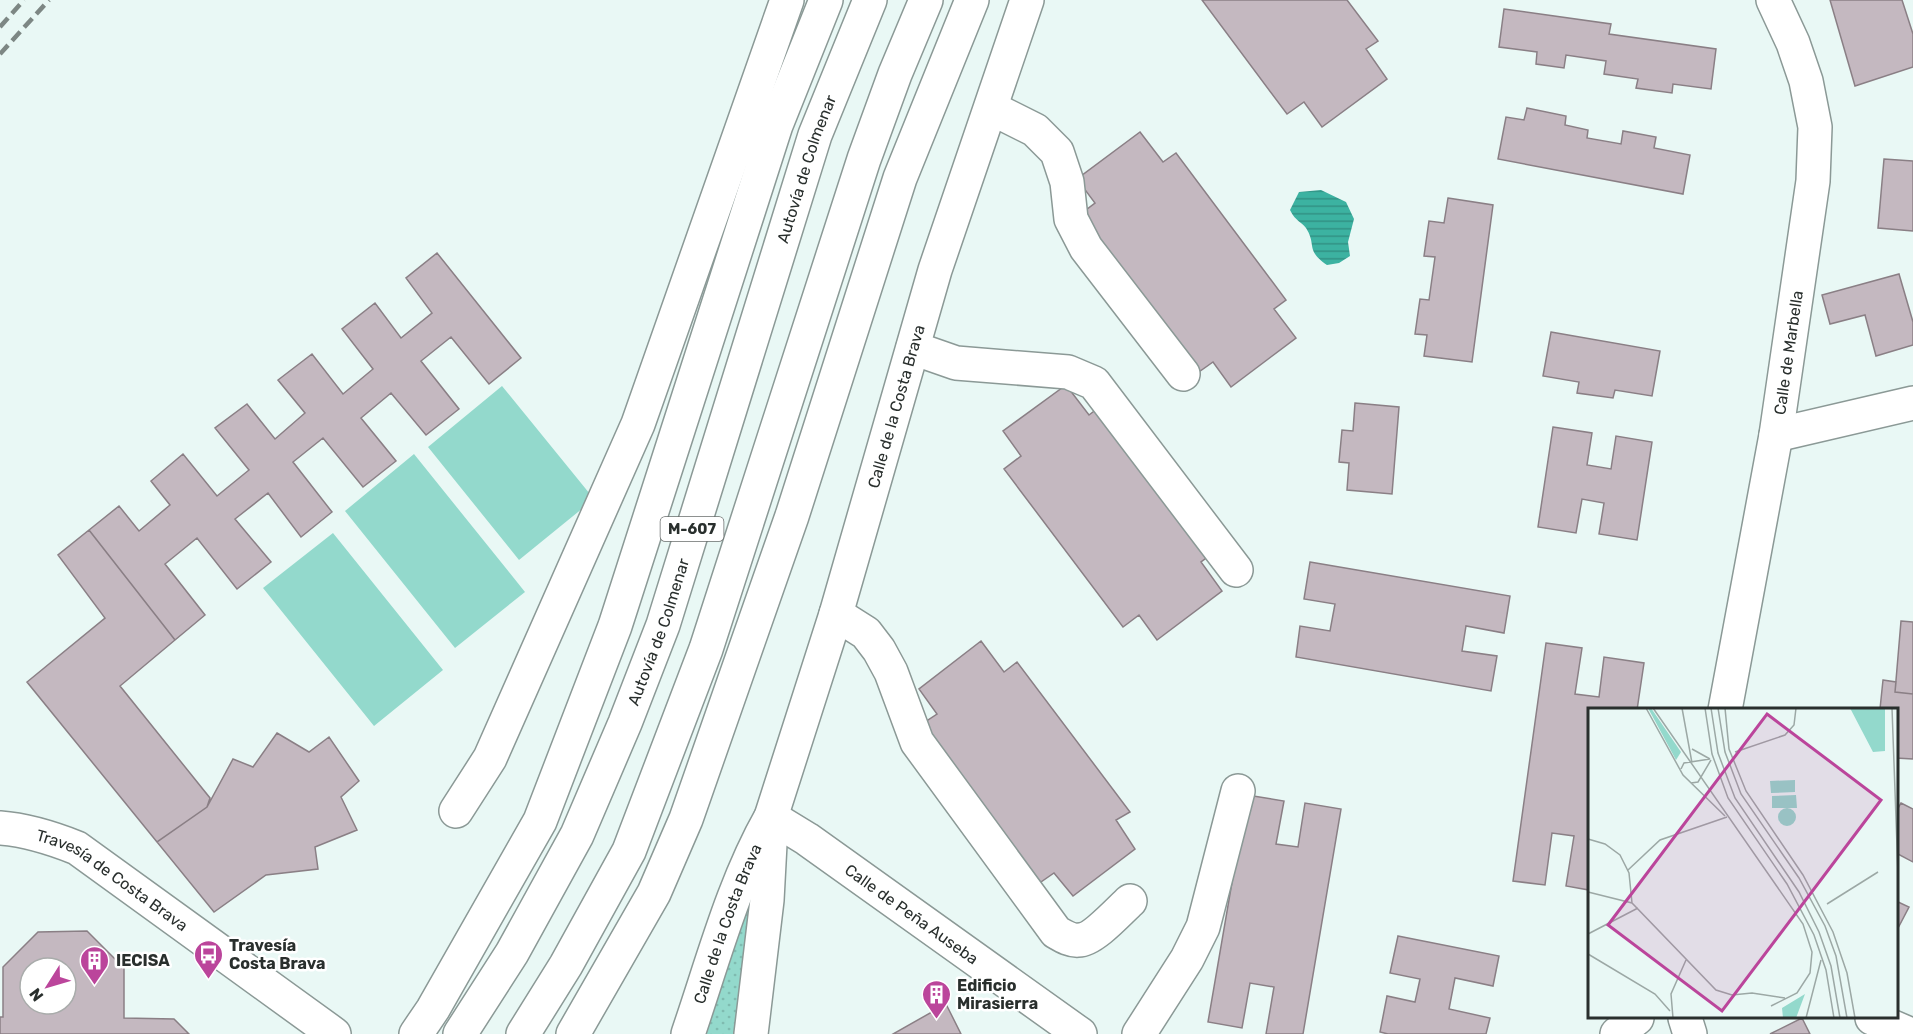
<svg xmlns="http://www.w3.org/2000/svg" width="1913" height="1034" font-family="Rubik,sans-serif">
  <defs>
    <pattern id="grass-dots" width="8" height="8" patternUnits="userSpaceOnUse" patternTransform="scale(1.5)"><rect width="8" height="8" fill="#93d9cc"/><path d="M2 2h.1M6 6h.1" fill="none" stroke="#7fbbb0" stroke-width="1.8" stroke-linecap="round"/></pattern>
    <pattern id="water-rules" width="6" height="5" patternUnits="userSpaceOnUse" patternTransform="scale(1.5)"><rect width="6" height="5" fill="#3cb2a1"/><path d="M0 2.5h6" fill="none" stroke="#329184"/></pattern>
  </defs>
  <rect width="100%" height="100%" fill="#e9f8f5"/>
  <!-- grass -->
  <path fill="url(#grass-dots)" d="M752,888L739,1034H703Z"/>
  <!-- pitch -->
  <path fill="#93d9cc" d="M502,386L594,499L519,560L428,447Z
    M414,454L525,592L455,648L345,511Z
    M333,533L443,670L374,726L263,588Z"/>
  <!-- water -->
  <path fill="url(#water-rules)" d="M1321,190L1346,202L1354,219L1348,242L1350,256L1339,263L1327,265C1305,250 1317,245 1306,228C1301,221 1296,222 1290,210L1299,192Z"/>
  <!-- building -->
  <path fill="#c4b8c0" stroke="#8a7f85" stroke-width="1.5" fill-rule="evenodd" d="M1202,0H1347L1378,41L1366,49L1387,79L1322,127L1304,102L1287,114Z
    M1830,0H1902L1913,34V67L1855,86Z
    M1504,9L1611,24L1609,34L1716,49L1711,89L1673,84L1672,93L1636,88L1638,79L1604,74L1606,61L1566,55L1564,68L1536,64L1537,52L1499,47Z
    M1527,108L1566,116L1565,125L1588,130L1587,138L1621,144L1623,131L1656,137L1654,148L1690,155L1683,194L1498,159L1506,117L1524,120Z
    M1140,132L1163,162L1176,153L1286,300L1274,309L1296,338L1231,387L1213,362L1196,374L1078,216L1095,203L1077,179Z
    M1884,159L1913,161V231L1878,228Z
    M1448,198L1493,205L1472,362L1424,356L1427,335L1415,334L1420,299L1429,300L1435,257L1424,256L1429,221L1444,223Z
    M437,253L521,358L489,384L451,337L421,361L459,409L426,435L391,393L361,418L396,461L363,487L323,438L293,462L332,512L301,537L268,493L235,519L271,562L237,589L197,538L165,564L205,615L175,640L89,530L119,506L139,531L170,505L151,481L183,454L217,496L249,470L215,428L247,404L275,439L305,413L278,380L312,354L343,394L373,369L342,329L375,303L401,338L432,313L406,278Z
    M1899,274L1913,322V345L1876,356L1865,315L1830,324L1822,295Z
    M1551,332L1660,351L1652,396L1615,390L1613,398L1577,393L1579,382L1543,376Z
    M1066,385L1089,415L1102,405L1213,553L1201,562L1222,591L1157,640L1139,615L1123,627L1004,469L1021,456L1003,431Z
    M1355,403L1399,407L1392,494L1347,490L1349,463L1339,462L1342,430L1353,431Z
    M1553,427L1592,433L1587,465L1611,469L1616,436L1652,442L1637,540L1599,534L1604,503L1582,499L1576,533L1538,527Z
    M89,530L175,640L120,686L210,798L207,807L157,842L27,682L105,618L58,555Z
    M1310,562L1510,596L1504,633L1466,626L1462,651L1497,656L1491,691L1296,657L1300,626L1330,631L1335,604L1304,599Z
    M1901,621L1913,622V694L1895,692Z
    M981,641L1004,672L1017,662L1130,812L1116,820L1135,849L1073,896L1054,873L1038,884L919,726L937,714L919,689Z
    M1546,643L1582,648L1575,694L1599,697L1604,657L1644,663L1637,710H1589V890L1566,886L1574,836L1552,833L1545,885L1513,881Z
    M1883,680L1896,682L1895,692L1913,694V759L1896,758V710L1880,709Z
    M277,733L309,752L329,737L359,781L341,797L357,830L315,847L318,869L266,875L214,912L157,842L207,807L233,759L253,767Z
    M1247,795L1284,801L1276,844L1298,847L1305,803L1341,809L1303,1034H1266L1274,987L1250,983L1242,1028L1208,1022Z
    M1901,803L1913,809V862L1896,853V812Z
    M1896,901L1909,907L1896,932Z
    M87,931L124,968V1018L174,1019L189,1034H0V1017H3V967L38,932ZM30,968H66V1004H30Z
    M1398,936L1499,956L1493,986L1455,978L1449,1009L1490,1018L1486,1034H1388L1380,1032L1387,996L1415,1002L1420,979L1390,973Z
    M946,1004L961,1034H893Z
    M1802,1018L1810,1034H1770Z"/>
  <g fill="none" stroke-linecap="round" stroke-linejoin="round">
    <defs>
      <g id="minor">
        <path d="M991,108L1035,130L1057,152L1067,182L1071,219L1086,248L1183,374"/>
        <path d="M913,348L956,363L1068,372L1094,383L1236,570"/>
        <path d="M1776,435L1913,403"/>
        <path d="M836,614L866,633L879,650L891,672L917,742L1056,932C1063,936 1071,941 1079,940C1093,940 1119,911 1130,901"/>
        <path id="s1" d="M1725,710L1776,435L1813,181L1815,127L1806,81L1793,43L1773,0"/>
        <path d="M456,811L490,758L638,424L787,0"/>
        <path id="s2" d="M771,817L807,839L1080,1034"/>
        <path id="s3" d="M0,828C27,830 52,838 77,848L334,1034"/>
        <path d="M1685,1018L1690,1034"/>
        <path d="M1872,1018L1909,1034"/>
        <path id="s4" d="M688,1034C713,961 733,884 771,817L836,614L935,270L1027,0"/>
        <path d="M751,1034L767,900L771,825"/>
        <path d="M1139,1034L1187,959L1203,927L1238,791"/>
        <path d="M1617,1034L1637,1018"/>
      </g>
      <g id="highway">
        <path d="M416,1034L433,1009L540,821L615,626L776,125L826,0"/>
        <path id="s5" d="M460,1034L512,953L577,835L625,723L663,625L815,135L870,0"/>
        <path d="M523,1034L566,965L629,851L706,649L864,159L895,74L926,0"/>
        <path d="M573,1034L654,893L686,819L792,516L900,178L972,0"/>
      </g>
    </defs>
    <!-- minor casing -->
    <use href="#minor" stroke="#8b9996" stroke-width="36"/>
    <!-- highway casing -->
    <use href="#highway" stroke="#8b9996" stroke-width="36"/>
    <!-- minor -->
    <use href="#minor" stroke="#fff" stroke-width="33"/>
    <!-- highway -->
    <use href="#highway" stroke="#fff" stroke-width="33"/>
    <!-- rail -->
    <path stroke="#7d8784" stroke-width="4.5" stroke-dasharray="12 6" stroke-linecap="butt" d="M0,27L24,0
      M0,54L49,0"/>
  </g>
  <!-- icons -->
  <defs>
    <symbol id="bus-pin" viewBox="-11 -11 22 30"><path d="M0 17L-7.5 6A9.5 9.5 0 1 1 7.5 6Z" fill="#bb459b" stroke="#fff"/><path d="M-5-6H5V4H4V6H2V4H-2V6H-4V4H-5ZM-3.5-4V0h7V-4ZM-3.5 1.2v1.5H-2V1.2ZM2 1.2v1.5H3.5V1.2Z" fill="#fff"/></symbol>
    <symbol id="building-pin" viewBox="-11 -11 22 30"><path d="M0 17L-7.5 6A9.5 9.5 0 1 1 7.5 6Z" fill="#bb459b" stroke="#fff"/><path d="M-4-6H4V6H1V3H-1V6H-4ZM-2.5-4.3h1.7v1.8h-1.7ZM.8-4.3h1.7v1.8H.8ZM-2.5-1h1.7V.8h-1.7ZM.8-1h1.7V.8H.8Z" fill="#fff"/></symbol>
  </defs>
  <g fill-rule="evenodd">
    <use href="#bus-pin" x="192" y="938" width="33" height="45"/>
    <use href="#building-pin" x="78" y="944" width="33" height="45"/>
    <use href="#building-pin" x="920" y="978" width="33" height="45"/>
  </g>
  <g text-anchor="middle" stroke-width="5" stroke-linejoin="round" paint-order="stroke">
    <!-- shield labels -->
    <rect fill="#fff" stroke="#696d6c" stroke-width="1.5" x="660.5" y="517" width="63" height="24" rx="4.5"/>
    <g font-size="15" font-weight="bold" fill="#292f2d">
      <text x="692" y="534">M-607</text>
    </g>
    <!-- street labels -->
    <g font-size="16" fill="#292f2d" stroke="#fff">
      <text dy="6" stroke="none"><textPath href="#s5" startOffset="936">Autovía de Colmenar</textPath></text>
      <text dy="6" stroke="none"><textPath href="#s1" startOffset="363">Calle de Marbella</textPath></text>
      <text dy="6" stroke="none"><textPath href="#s4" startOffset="662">Calle de la Costa Brava</textPath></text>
      <text dy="6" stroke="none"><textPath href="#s5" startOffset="450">Autovía de Colmenar</textPath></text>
      <text dy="6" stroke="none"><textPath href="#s3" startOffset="126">Travesía de Costa Brava</textPath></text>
      <text dy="6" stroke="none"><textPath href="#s2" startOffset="171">Calle de Peña Auseba</textPath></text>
      <text dy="6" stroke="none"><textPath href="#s4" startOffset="117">Calle de la Costa Brava</textPath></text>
    </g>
    <!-- poi labels -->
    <g font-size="16" font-weight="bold" fill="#292f2d" stroke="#fff" text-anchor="start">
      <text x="229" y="951">Travesía<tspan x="229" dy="18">Costa Brava</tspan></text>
      <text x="116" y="966">IECISA</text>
      <text x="957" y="991">Edificio<tspan x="957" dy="18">Mirasierra</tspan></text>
    </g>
  </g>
  <!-- overview -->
  <g transform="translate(1588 708)">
    <rect width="310" height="310" fill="#e9f8f5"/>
    <path d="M60,0H63L93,44L88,52Z" fill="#93d9cc"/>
    <path d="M262,0H297V43L285,44ZM217,286L208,310H195L194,300Z" fill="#93d9cc"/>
    <path d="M270,0H294V27H283V3ZM207,72V84L183,85L182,73ZM208,87L209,100H184V88ZM190 109a9 9 0 1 1 18 0a9 9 0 1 1-18 0Z" fill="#93d9cc"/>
    <path fill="none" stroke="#9ca8a5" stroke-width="1.5" d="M58,0L95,67L137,108M65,0L215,216L224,244L222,265L209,285L183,298M94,0L104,55M117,0L124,46L140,90L199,176L226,227L238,262L246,310M123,0L130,45L147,90L211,184L231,224L243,258L252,310M130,0L137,44L153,86L211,170L237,218L248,248L259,310M137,0L141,41L158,83L215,167L245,224L259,265L267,310M304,0L310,166M104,41L122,51M147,44L197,27L206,17L208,0M93,61L96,55L122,51M103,75L110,74L123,52M0,131L17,136L32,147L41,165L44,195M40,162L72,132L139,109M0,184L44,195L128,282L144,287L164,285L197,290M239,196L290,164M0,226L50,200M0,246L67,286L82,303M85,310L83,286L98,252M218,310L233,252"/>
    <path fill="#bb459b" fill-opacity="0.15" stroke="#bb459b" stroke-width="3" d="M179,6L293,92L134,303L20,217Z"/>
    <rect width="310" height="310" fill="none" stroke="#292f2d" stroke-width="3"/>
  </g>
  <!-- north arrow -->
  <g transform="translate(48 986) rotate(233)"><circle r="28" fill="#ffffff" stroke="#a9acab" stroke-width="1.5"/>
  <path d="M0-4.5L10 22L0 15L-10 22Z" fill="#bb459b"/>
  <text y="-9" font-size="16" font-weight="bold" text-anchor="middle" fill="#292f2d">N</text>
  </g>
</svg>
